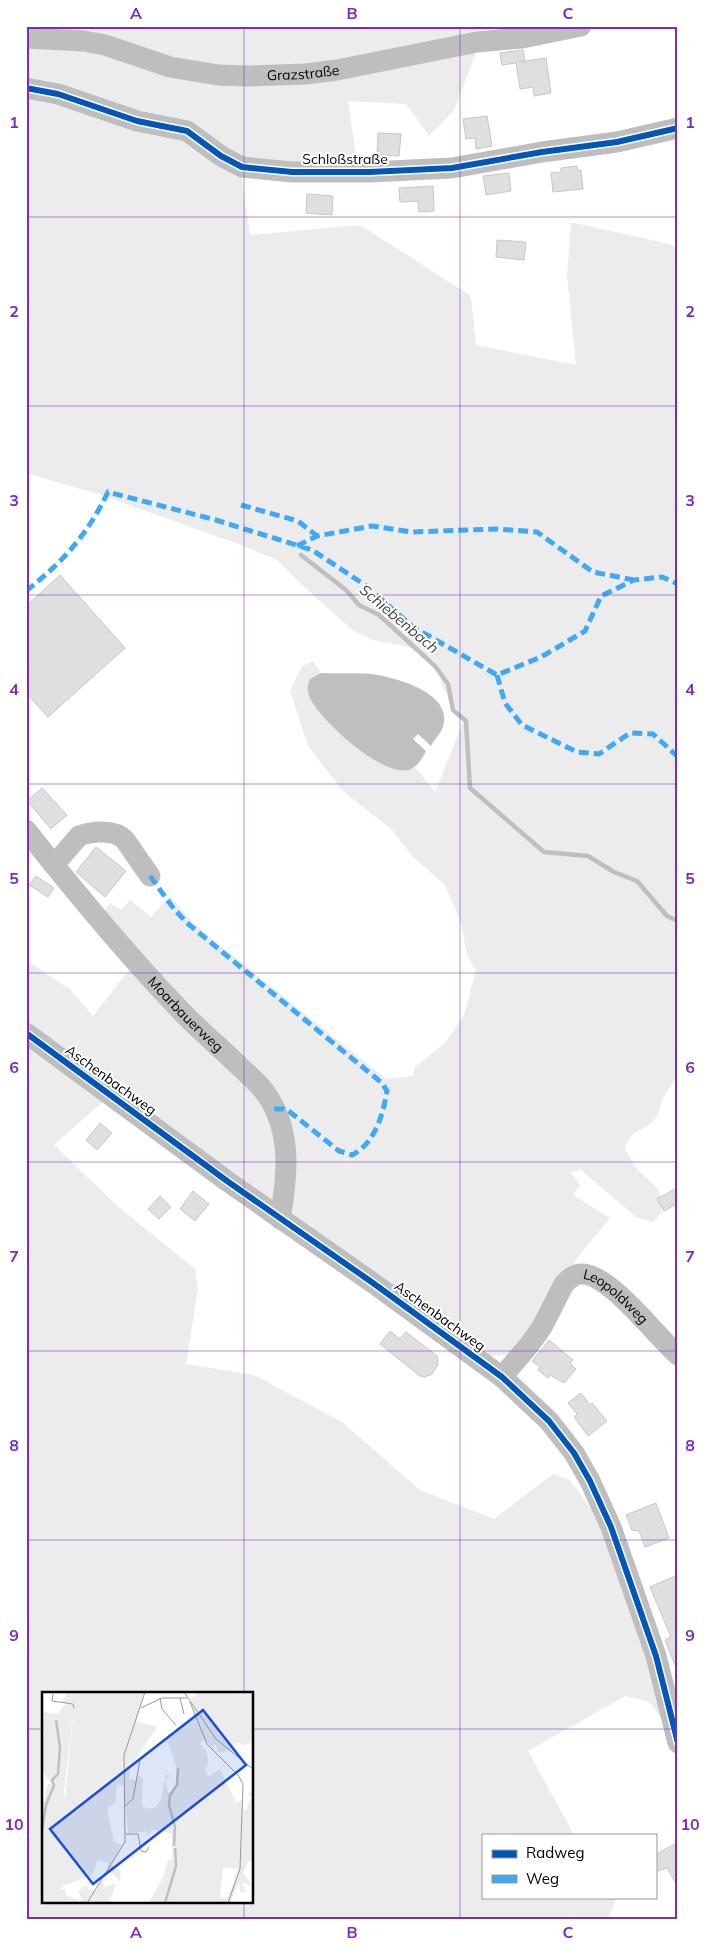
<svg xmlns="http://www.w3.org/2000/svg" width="704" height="1946" font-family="Mulish,sans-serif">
  <rect width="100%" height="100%" fill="#fff"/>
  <!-- green -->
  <path fill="#ececec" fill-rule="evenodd" d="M26,26H511V28L476,31V53L454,110L429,136L406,104L348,101L357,162L273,164L239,159L250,235L360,225L471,296L476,345L576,365L567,275L571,222L678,246V1077C673,1082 667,1090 664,1097C660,1104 660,1113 655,1119C642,1133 631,1128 625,1149C630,1157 634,1167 641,1173C658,1190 661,1186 662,1212L653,1222L636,1217L581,1170L571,1172L580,1186L573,1195L610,1218L577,1258L562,1282L539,1325L509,1355L486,1356L291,1216L286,1130L100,917L110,903L121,910L130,900L151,917L170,896L191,920L217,943L386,1079L413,1076L415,1067L446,1042L464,1015L476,970L467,955L461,923L445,885L413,857L392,830L343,791L308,746L290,691L302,666L313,661L321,673L310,680L382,764C393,769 404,773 415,767L435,792L464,720L443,688L435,661L412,648L373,640L351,629L312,594L277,560L241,545L101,495L26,473Z
    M26,960L70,989L93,1016L133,965L275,1118L279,1201L269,1203L115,1091L54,1145L121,1209L195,1269L198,1290L186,1364L254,1375L342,1422L420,1490L494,1519L553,1474L570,1480L605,1528L678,1740L649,1702L625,1696L528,1751L574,1835H483V1897H617L608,1920H26ZM44,1694H252V1902H44Z"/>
  <!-- water -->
  <path fill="#bfbfbf" d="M321,673C339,674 361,672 378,675C400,679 448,693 444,722C443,732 435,738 431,746L418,734L413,739L426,751C422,759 417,768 408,770C381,776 321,721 310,698C307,691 307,686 310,679Z"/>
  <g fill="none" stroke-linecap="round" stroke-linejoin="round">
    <!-- stream -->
    <path stroke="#bfbfbf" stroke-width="4.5" d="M301,555L346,590L359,605L379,615L435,666L448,684L453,710L466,721L470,788L544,852L588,856L614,872L637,881L667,916L678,921"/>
  </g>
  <!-- building -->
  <path fill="#dfdfdf" stroke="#c7c7c7" d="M523,50L525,61L519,62L546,58L551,93L534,96L533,87L520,89L516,63L502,65L500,53Z
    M487,116L492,146L476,149L475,138L466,139L463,119Z
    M378,133L401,134L399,156L377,155Z
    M577,166L578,171L581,170L583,189L553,192L551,173L561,172V168Z
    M509,173L511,191L486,195L483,176Z
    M433,186L434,211L419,212L418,201L400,202L399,188Z
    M307,194L333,196L332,215L306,213Z
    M497,240L526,242L524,260L496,257Z
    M60,575L125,648L48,717L26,693V606Z
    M42,788L67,815L51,829L27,801Z
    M96,847L126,871L105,897L76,872Z
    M36,876L54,888L48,897L29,885Z
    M100,1123L112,1133L97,1150L86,1140Z
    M678,1187V1203L664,1211L657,1199Z
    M193,1191L209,1204L195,1221L180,1209Z
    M160,1196L171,1207L159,1219L148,1209Z
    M390,1331L400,1339L406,1332L437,1356L438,1365L432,1374L425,1377L420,1376L380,1344Z
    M549,1340L573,1360L570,1363L576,1369L564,1383L550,1375L548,1378L538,1370L540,1367L532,1361Z
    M581,1393L590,1405L592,1403L607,1421L588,1436L574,1417L577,1414L568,1403Z
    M656,1503L669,1538L645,1547L639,1531L632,1530L626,1515Z
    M675,1576L678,1582L677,1670L665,1640L671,1637L650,1587Z
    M678,1842V1887L667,1868L655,1872V1855Z"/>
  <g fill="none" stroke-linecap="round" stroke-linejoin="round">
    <!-- minor -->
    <g stroke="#bebebe" stroke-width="21">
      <path id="s1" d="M26,38L84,41L105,45L170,67L218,75L246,76L306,74L337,70L477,42L522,38L581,26"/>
      <path d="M26,88L58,94L137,121L187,131L221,156L242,167L292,172H370L452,168L542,152L617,142L678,128"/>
      <path id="s2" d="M26,830C76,893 126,954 182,1012C200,1031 221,1048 240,1067C251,1077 263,1087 270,1100C292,1136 287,1179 280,1219"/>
      <path d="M54,865L79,836C92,831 115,829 125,840L150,876"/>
      <path d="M26,1033L227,1181L373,1283L502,1377L549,1421L574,1453L590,1481L611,1527L656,1656L678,1743"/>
      <path id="s3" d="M502,1377L530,1344L542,1327L564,1284C569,1279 574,1274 581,1274C608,1272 656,1336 678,1355"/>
    </g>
    <!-- quiet -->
    <path stroke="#3fa9f5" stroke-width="5" stroke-dasharray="10 5" stroke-linecap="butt" d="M241,505L298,521L317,536
      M297,546L317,536L372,526L411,532L497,529L537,532L593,572L634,580
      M26,591C64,561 87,535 108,492L216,520L312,550L365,585L413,627L497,675L541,657L585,631L601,596L634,580L662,577L678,584
      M497,675L505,703L522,725L577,752L599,754L630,733L653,734L678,757
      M150,876L174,909L187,923L382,1083L387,1091C383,1115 375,1143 352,1155L339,1151L290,1112L284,1109H274"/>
    <defs>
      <path id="cycleway" d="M26,88L58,94L137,121L187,131L221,156L242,167L292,172H370L452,168L542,152L617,142L678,128
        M26,1033L227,1181L373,1283L502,1377L549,1421L574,1453L590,1481L611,1527L656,1656L678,1743"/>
    </defs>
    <!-- cycleway casing -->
    <use href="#cycleway" stroke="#fff" stroke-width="9"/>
    <!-- cycleway -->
    <use href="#cycleway" stroke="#0057b8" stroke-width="6"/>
  </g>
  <!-- grid -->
  <path fill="none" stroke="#7b2cbf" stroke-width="1" stroke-opacity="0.55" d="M244,26V1694M460,26V1920M26,217H678M26,406H678M26,595H678M26,784H678M26,973H678M26,1162H678M26,1351H678M26,1540H678M26,1729H44M252,1729H678M244,1902V1920"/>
  <g text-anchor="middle" stroke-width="4" stroke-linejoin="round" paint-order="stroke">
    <!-- street labels -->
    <g font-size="14" fill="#000" stroke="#fff">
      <text dy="5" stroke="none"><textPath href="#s1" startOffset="282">Grazstraße</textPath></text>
      <text x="345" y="164">Schloßstraße</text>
      <text dy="5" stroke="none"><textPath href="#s2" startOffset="244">Moarbauerweg</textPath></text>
      <text transform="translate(111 1080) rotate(36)" y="5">Aschenbachweg</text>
      <text dy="5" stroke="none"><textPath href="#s3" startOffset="175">Leopoldweg</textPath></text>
      <text transform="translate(440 1316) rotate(36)" y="5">Aschenbachweg</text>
    </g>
    <!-- water labels -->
    <g font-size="15" font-style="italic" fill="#444" stroke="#fff">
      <text transform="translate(399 619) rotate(40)" y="5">Schiebenbach</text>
    </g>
  </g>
  <!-- overview -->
  <g transform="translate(42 1692)">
    <rect width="211" height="211" fill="#fff"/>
    <path d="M25,0H102L94,29L115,35L88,76L87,87L94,88L95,82L101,86L100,114L106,117L114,115L119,107L124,83H128L124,88L126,101L133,99L136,93L134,74L124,45L150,27L152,14L148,6L157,0L211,2V50L202,53L194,50L190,60L187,58L180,61L176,60L174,52L170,56L163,47L158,52L165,60L166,73L163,77L167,85L178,77L194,110L188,114L199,108L200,118H204L210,105L205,101L211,100V168L205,171L201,181L211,194L200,191L204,201L198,200L197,190L188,211H107L122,183L126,168H130V142L110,137L105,144L104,135L103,140L86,141L82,94L75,93L73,111L65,116L72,150L80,153L68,173L79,178L78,189L66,179V171L56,167L51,182L21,194L18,198L23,197L24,203L38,209L40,207L36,199L45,192L46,197L52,199L58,190L64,195L74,191L67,211H0V120L5,93L9,91L0,79V20L16,22L24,11L32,13L22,100L23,108L32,13L31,11L20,10ZM181,175L196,177L185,207L178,205Z" fill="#ececec" fill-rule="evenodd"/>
    <path fill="none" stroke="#bfbfbf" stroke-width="2.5" d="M0,139L4,113L12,93L10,88L16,82L18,55L14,28M132,154L133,135L127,113L128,103L135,93L136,76M123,211L134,174L133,156"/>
    <path fill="none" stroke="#999" stroke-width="1" d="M142,0L174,47L212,78M11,2L10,9L31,12L32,16M118,6L120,17L134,33M138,6L142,22M148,10L165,52L196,83L201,92L198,177L186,211M99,16L120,6H145M82,115L91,107L98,68M84,142H96L99,159L104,160L107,155M45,211L83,150L82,63L103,0"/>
    <path fill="#1d4ed8" fill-opacity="0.15" stroke="#1d4ed8" stroke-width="2.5" d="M161,18L204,73L51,192L8,137Z"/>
    <rect width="211" height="211" fill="none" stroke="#000" stroke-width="2.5"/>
  </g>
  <!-- border -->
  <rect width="704" height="1946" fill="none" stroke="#ffffff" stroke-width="55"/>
  <!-- legend -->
  <rect x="482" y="1834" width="175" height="65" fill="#ffffff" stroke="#999999"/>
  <rect x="492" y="1850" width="25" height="8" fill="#0057b8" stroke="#999999"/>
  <text x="526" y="1858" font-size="15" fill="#000000">Radweg</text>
  <rect x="492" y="1875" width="25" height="8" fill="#3fa9f5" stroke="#999999"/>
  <text x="526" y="1884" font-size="15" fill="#000000">Weg</text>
  <rect x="28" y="28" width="648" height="1890" fill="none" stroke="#7b2cbf" stroke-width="2"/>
  <g font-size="16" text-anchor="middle" font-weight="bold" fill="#7b2cbf">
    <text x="136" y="19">A</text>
    <text x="352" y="19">B</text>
    <text x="568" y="19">C</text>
    <text x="14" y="128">1</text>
    <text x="690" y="128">1</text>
    <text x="14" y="317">2</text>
    <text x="690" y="317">2</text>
    <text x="14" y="506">3</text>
    <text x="690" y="506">3</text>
    <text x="14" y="695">4</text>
    <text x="690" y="695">4</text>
    <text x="14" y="884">5</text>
    <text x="690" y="884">5</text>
    <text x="14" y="1073">6</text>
    <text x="690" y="1073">6</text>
    <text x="14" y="1262">7</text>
    <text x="690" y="1262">7</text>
    <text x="14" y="1451">8</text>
    <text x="690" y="1451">8</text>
    <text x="14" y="1641">9</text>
    <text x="690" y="1641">9</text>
    <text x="14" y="1830">10</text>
    <text x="690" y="1830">10</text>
    <text x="136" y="1938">A</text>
    <text x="352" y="1938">B</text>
    <text x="568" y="1938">C</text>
  </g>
</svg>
